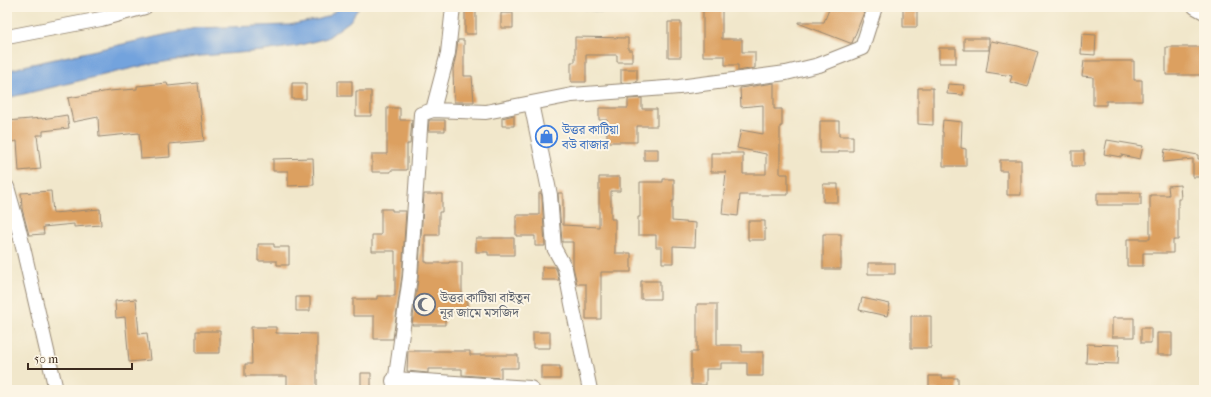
<svg xmlns="http://www.w3.org/2000/svg" width="1211" height="397" font-family="'IM FELL French Canon','Noto Serif Bengali',serif">
  <rect width="100%" height="100%" fill="#fcf5e5"/>
  <filter id="ink" filterUnits="userSpaceOnUse"><feTurbulence type="fractalNoise" baseFrequency=".025" numOctaves="2"/><feDisplacementMap in="SourceGraphic" scale="8" xChannelSelector="R" yChannelSelector="G"/><feConvolveMatrix kernelMatrix="1 2 1 2 8 2 1 2 1" color-interpolation-filters="sRGB"/></filter>
  <filter id="wash" filterUnits="userSpaceOnUse"><feTurbulence type="fractalNoise" baseFrequency=".012" numOctaves="4" result="noise"/><feDisplacementMap in="SourceGraphic" scale="16" xChannelSelector="R" yChannelSelector="G"/><feGaussianBlur stdDeviation="0.9" result="paint"/><feColorMatrix in="noise" values="0 0 0 0 0 0 0 0 0 0 0 0 0 0 0 0 0 1.4 0 .05"/><feComposite in="paint" operator="in"/></filter>
  <g filter="url(#wash)">
    <rect width="100%" height="100%" fill="#f1e7cb"/>
    <!-- water -->
    <path fill="#73a3dd" stroke="#57667e" d="M338,7H359L350,21L327,38L297,46L263,51L201,56L146,65L7,98V71L28,65L196,28L289,25L320,19L329,16L336,10Z
      M576,7H603L602,12Z"/>
    <g id="blocks">
      <!-- building -->
      <path fill="#dca061" d="M465,7H476V34H465Z
        M703,7H722V39H742V52H755V68L738,71V65H725V56H703Z
        M830,7H866L852,43H850L798,23V22H824Z
        M903,7H917V27H903Z
        M501,13H513V28H501Z
        M668,22H681V57H668Z
        M1082,34L1096,35L1095,55L1081,54Z
        M575,37L628,38V50H632V62H617V55H586V82H571V62H575Z
        M964,38H989V50H964Z
        M458,40H464V76H472L474,102H454L453,69L456,55Z
        M991,41L1018,46L1038,52L1028,87L1010,82L1012,76L986,72Z
        M1166,47H1204V75H1166Z
        M939,48H956V63H939Z
        M1084,61H1134V80H1142V101H1106V105H1093V77L1082,76Z
        M621,69H637V82L621,83Z
        M338,81H352V96H338Z
        M167,83L168,86L198,83L204,141L169,144L170,157L141,159L139,133L99,137L98,117L73,122L68,98L109,91L137,89V86Z
        M292,83H306V99H292Z
        M774,83V109H782V126H780V174H788V195H740L738,216L722,214L726,172H711V153H743V174H766V154L737,148L741,130L763,134V105L741,107L740,88Z
        M948,84L964,85L963,95L947,94Z
        M918,88H933V125L918,124Z
        M356,91H371V116H356Z
        M642,98V109H657V126H637V142H607V120H599V108H628V99Z
        M387,108H400V120H412L410,144H407V170H391V172H372V154H387Z
        M67,115L69,128L43,131V135H37L41,169L19,171L17,141L7,143V121L42,118V119Z
        M514,115V126H502V118Z
        M429,120H445V131H428Z
        M943,120L962,122L961,148L966,149V166H943V132H942Z
        M820,121H839V136H853V151H839V153H820Z
        M1107,140L1143,146L1140,159L1121,155V157L1104,154Z
        M644,149H658V160H644Z
        M1165,149L1198,155V159H1204V177H1193V159L1163,162Z
        M1072,151H1084V166H1072Z
        M313,158L314,185L288,186V171H273V159Z
        M1000,160H1021V195H1007V171H1000Z
        M599,177H620V191H611V219H615V253H631V272H601V319H586V284H577L573,267V242H562L558,193H563V225L599,227Z
        M663,179H674V201H672V221L696,223L695,247L673,246V263H662V247H656V235H638V217H640V182H663Z
        M823,184H838V202H823Z
        M1180,185L1181,199H1178V240H1173V253H1143V266H1127V239H1150V195H1169L1168,186Z
        M51,191L53,213L100,209L101,225L74,227V224L43,227L44,234L29,235L22,209L21,193Z
        M539,193H541L542,196L545,246H535V236H516V215H539Z
        M1097,193H1141V205H1097Z
        M424,194H442V212H439V235H425V262H427V263H449V262H462V297H467V312H445V325H412L418,278Z
        M381,209H392V211H406L402,276L393,339H374V316H353V299H377V296H395V251H372V235H381Z
        M7,219L11,232L12,235L7,236Z
        M748,221H765V240H748Z
        M823,234H841V269H823Z
        M476,238H514V255H488V252H476Z
        M258,244H274V247H289V265H277V261H258Z
        M868,263H895V274H868Z
        M542,267H555L557,271L559,280H542Z
        M641,281H660V299H641Z
        M296,297H310V311H296Z
        M862,298L890,304L887,316L859,310Z
        M136,299L139,334L147,333L150,360L129,362L125,317L116,318L115,301Z
        M697,304H717V345H742V352H763V376H747V363H721V369H706V385H691V352H697Z
        M911,316H931V348H911Z
        M1112,318H1134V337H1112Z
        M251,327H276V333L317,334V390H287V376H245V364H252Z
        M1141,328H1151V343H1141Z
        M196,331H220V353H196Z
        M533,332H550V348H533Z
        M1157,333H1172V355H1157Z
        M1087,344L1119,345L1118,364L1086,363Z
        M408,351H470V355H518V368H501V378L462,375V369H428V373L407,371Z
        M541,366H560V379H541Z
        M361,373H371V390H361Z
        M929,376H942V378H958V390H929Z"/>
    </g>
  </g>
  <g filter="url(#ink)">
    <use href="#blocks" fill-opacity="0" stroke="#968874" stroke-width="1"/>
    <g fill="none" stroke-linecap="round" stroke-linejoin="round">
      <defs>
        <path id="minor" d="M1195,7L1204,12
          M7,37L101,19L145,7
          M531,103L550,195L554,248L565,268L572,304L590,390
          M433,110L448,53L453,7
          M7,187L19,230L56,390
          M394,390L410,277L421,114L433,110L486,112L572,95L679,87L786,73L819,65L862,48L875,7"/>
        <path id="tertiary" d="M395,381L530,390"/>
      </defs>
      <!-- minor casing -->
      <use href="#minor" stroke="#968874" stroke-width="16"/>
      <!-- tertiary casing -->
      <use href="#tertiary" stroke="#968874" stroke-width="20"/>
      <!-- minor -->
      <use href="#minor" stroke="#fff" stroke-width="14"/>
      <!-- tertiary -->
      <use href="#tertiary" stroke="#fff" stroke-width="18"/>
    </g>
  </g>
  <!-- icons -->
  <defs>
    <symbol id="shop-ring" viewBox="-11 -11 22 22"><circle r="9.5" fill="#fcf5e5" stroke="#3f7fe0" stroke-width="1.5"/><path d="M-5-2.5h2.3a2.7 3.5 0 0 1 5.4 0H5L5.5 6h-11ZM-1.5-2.5h3a1.5 2.3 0 0 0-3 0Z" fill="#3f7fe0"/></symbol>
    <symbol id="mosque-ring" viewBox="-11 -11 22 22"><circle r="9.5" fill="#fcf5e5" stroke="#6b7280" stroke-width="1.5"/><path d="M3.5-4.9A6 6 0 1 0 3.5 4.9A5 5 0 1 1 3.5-4.9Z" fill="#6b7280"/></symbol>
  </defs>
  <g fill-rule="evenodd">
    <use href="#shop-ring" x="534" y="124" width="25" height="25"/>
    <use href="#mosque-ring" x="412" y="292" width="25" height="25"/>
  </g>
  <g text-anchor="middle" stroke-width="4" stroke-linejoin="round" paint-order="stroke">
    <!-- shop labels -->
    <g font-size="13" fill="#366cbe" stroke="#fcf5e5" text-anchor="start">
      <text x="562" y="134">উত্তর কাটিয়া<tspan x="562" dy="15">বউ বাজার</tspan></text>
    </g>
    <!-- worship labels -->
    <g font-size="13" fill="#5b616d" stroke="#fcf5e5" text-anchor="start">
      <text x="440" y="302">উত্তর কাটিয়া বাইতুন<tspan x="440" dy="15">নূর জামে মসজিদ</tspan></text>
    </g>
  </g>
  <!-- margin -->
  <rect width="1211" height="397" fill="none" stroke="#fcf5e5" stroke-width="24"/>
  <!-- scale -->
  <path d="M28 363v6h104v-6" fill="none" stroke="#3b2a1e" stroke-width="2"/>
  <text x="34" y="363" font-size="12" fill="#3b2a1e" stroke="#fcf5e5" stroke-width="3" paint-order="stroke">50 m</text>
</svg>
